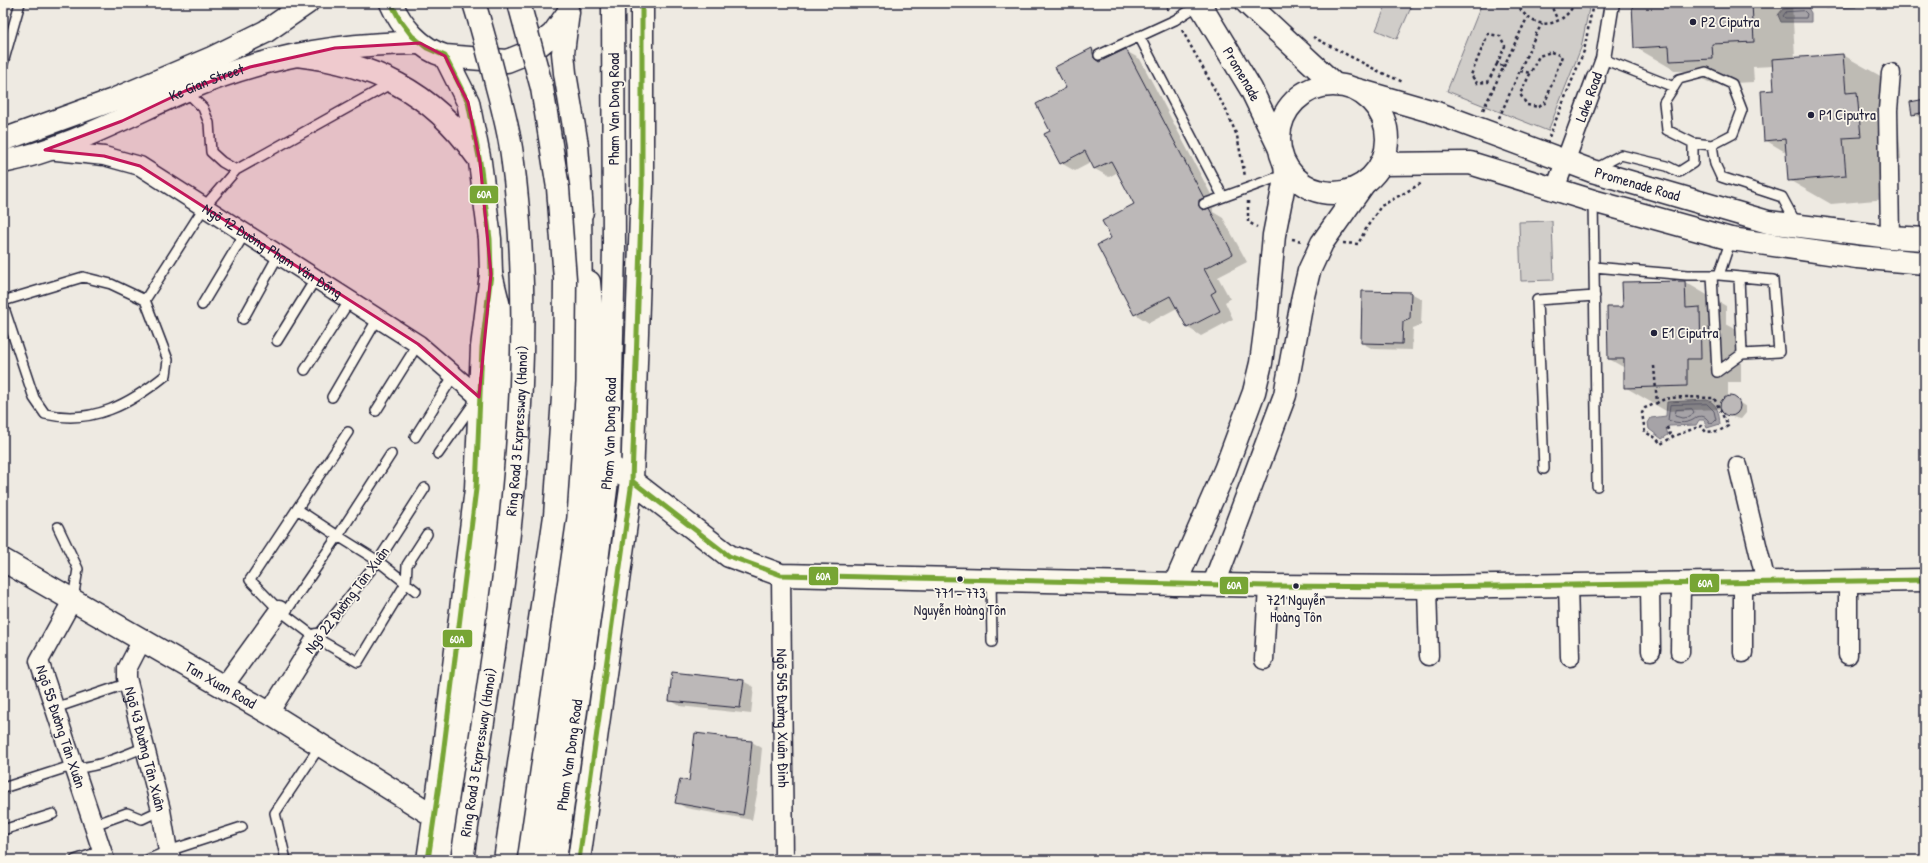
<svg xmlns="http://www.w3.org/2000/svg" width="1928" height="863" font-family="'Patrick Hand',sans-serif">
  <rect width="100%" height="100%" fill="#eeeae2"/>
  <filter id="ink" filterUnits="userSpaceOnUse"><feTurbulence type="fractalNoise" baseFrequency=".025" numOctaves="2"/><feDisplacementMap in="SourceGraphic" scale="8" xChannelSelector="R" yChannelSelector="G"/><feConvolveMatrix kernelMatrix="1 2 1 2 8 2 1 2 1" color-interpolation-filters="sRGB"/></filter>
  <g filter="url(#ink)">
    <!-- green -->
    <path fill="#d0cdc9" stroke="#797882" d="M1387,3H1413L1397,39L1376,30Z
      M1482,3H1590L1581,48L1548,131L1447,91Z
      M1826,3H1856V7L1826,8Z
      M1552,221L1554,280L1521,281L1519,222Z"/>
    <!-- water -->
    <path fill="#a6a3a7" stroke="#716f7c" d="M1807,6L1811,13V22H1781L1778,15L1783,9Z
      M1707,400C1718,403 1719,415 1720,424L1707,428L1704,420H1699L1696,425L1669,426L1666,428L1668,435L1662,439L1649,429L1648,423L1651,418L1666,416L1667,402Z"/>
    <!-- shadow -->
    <path fill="#0003" d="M1633,3H1792L1795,58L1843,55L1884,78L1886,110L1898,117L1901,160L1884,161L1887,199L1831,204L1789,180L1787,153L1765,140L1775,91L1774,66L1753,67L1754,82L1712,84L1688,71H1676L1635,47Z
      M1092,49L1106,57V60L1126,51L1140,59L1217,206L1213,208V212L1223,218L1247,262L1218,277L1230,299L1225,302L1233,319L1201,336L1187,327L1177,308L1149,323L1135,314L1112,238L1135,205L1118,172L1109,177L1095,169L1092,162L1075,171L1061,163L1051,131L1067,88Z
      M1925,100V117L1920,118L1913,114Z
      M1685,282L1726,306V324L1741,332V382H1728V398L1734,399L1746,407V413L1741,419L1732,417L1722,409L1666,411L1625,387V368L1609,359L1624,308L1623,283Z
      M1363,292L1411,293L1422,299L1421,325L1413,328L1412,350L1373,349L1362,343Z
      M743,681L754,687L751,714L680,706L670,700Z
      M727,737L732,741L752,742L762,748L758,789L752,820L686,808L676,802L690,782Z"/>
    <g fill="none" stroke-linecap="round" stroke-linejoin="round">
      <!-- shore -->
      <path stroke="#575666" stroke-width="1" d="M1804,11L1807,14L1806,18H1785L1783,16L1786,12Z
        M1707,404L1714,411L1716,420L1714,422L1710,423C1706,417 1704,415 1697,417C1690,424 1678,424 1668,420L1670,405Z
        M1692,409L1694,412L1690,417L1682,418L1675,416L1676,410Z"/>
    </g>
    <!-- building -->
    <path fill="#bcb8b8" stroke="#22223b" d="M1632,3H1752L1754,42L1712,44L1713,59L1670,61L1669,46L1634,48Z
      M1092,48L1094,58L1099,62L1126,49L1204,198L1199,200V206L1203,210L1209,208L1233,254L1204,269L1216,291L1211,294L1220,311L1187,328L1170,296L1134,315L1097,245L1111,238L1102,221L1134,204L1111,161L1094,169L1085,151L1060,164L1044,134L1050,131L1036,104L1066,88L1055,67Z
      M1843,54L1846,93L1857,92L1861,137L1843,138L1846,176L1788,181L1785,139L1764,141L1761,91L1774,90L1772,59Z
      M1925,99V112L1912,115L1910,102Z
      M1685,281L1686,308L1700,307L1701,359H1687V386L1624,388V359H1608L1607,307H1623L1622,282Z
      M1362,291L1411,292L1410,319L1403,322L1402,344L1361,343Z
      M1720 406a10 10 0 1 1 20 0a10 10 0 1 1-20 0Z
      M672,672L744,680L740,708L669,701Z
      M695,733L727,737V739L752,741L748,783L743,815L675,803L680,779L689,781Z"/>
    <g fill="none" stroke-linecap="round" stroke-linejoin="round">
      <defs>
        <path id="service" d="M1139,36L1223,197
          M1099,55L1175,20L1200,4
          M1603,59L1674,87
          M3,63L20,3
          M1706,72L1732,84L1742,110L1733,134L1712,145L1693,143L1667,130L1664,102L1679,79Z
          M186,91L203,108L209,123L211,152L222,162L236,170
          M1712,145L1715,164L1721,177L1782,197L1796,223
          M1595,169L1621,155L1667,166L1679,172L1693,163V143
          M1593,201L1594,267L1687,275H1719L1731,239
          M1204,204L1286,174
          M1594,267L1597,486
          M1712,275L1717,372
          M1739,277L1742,354
          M3,301L83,277L111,284L145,300L205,206L236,170L392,83
          M3,305L34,398L45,414C93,425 130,404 166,375L168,360L145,300
          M202,305L245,233
          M243,319L279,254
          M277,341L316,278
          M305,370L350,300
          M1717,372L1742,354L1779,352L1773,280L1719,275
          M332,397L378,318
          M376,411L418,344
          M348,432L250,580L279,610L316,638L358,662L406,583L407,565L427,534
          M415,437L454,375
          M438,454L474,403
          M1544,469L1537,300L1595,296
          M297,509L338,536L378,561L416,591
          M58,527L78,569L73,599
          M991,579L992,642
          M285,613L338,536L391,454
          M316,638L378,561L425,488
          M55,708L129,683
          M3,788L65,768C93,770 120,757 145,747
          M94,825L127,813L142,819L161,810
          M3,830L53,814
          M75,860L102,851
          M147,860L168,851L242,827
          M286,860L275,813L320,746"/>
        <path id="pedestrian" d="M1596,78L1603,59L1612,3"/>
        <g id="minor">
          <path id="s1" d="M47,150L104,156L140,166L418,344L479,397"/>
          <path d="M1555,189L1596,78"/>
          <path d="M1890,237L1888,110L1891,73"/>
          <path d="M1738,466L1766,582"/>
          <path id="s2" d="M781,575L784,860"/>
          <path d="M1848,582V655"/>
          <path d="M1568,585L1570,657"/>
          <path d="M1650,585L1651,651"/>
          <path d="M1427,587L1429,656"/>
          <path id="s3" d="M73,599L39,661L105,860"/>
          <path id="s4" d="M142,640L127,669V678L161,810L168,851L172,860"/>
          <path d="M1680,652L1681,585"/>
          <path d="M1743,653V582"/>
          <path d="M1264,660L1268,586"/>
          <path d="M224,686L279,610"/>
          <path d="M269,713L316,638"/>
        </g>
        <g id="tertiary">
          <path id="s5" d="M1199,3L1251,89L1279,147"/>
          <path d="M1247,3L1334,84"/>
          <circle cx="1333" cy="139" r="54"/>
          <path id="s6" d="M1358,90L1434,112L1592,171L1768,222L1890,237L1925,239"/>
          <path d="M1381,164L1470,163L1593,201L1731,239L1857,257L1925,263"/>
          <path d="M1175,584L1225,470L1254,392L1261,363L1266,324L1274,235L1286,174L1285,165"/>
          <path d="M1214,584L1285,395L1303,296L1309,271L1322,243L1363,185"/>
          <path id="s7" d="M555,860L597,561L609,465L614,248L613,3"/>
          <path d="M579,860L632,481L642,185V3"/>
        </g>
        <g id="secondary">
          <path d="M3,140L113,100L212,58L265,32L307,3"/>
          <path id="s8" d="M3,162C67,149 125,117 184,91C258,58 340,43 420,43"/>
          <path d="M609,465L632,481L729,556L781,575L1268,586L1427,587L1925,580"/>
          <path id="s9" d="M3,560L269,713L434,816"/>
        </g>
        <path id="primary" d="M391,3C401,26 420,49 445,56L507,61L532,51L553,34L568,13
          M568,12L563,53L565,73L577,145L582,212
          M297,55C373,64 431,91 476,155
          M428,860L441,771L476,489L482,347L491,274L490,239L480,162L468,102L445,56
          M533,860C546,789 556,717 567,645C585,526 602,403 589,282"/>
        <path id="motorway" d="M445,860L483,599L497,482L504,327L491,274
          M522,860L573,517L579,421L581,326L580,193"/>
      </defs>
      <!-- service casing -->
      <use href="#service" stroke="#22223b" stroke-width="12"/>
      <!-- pedestrian casing -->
      <use href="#pedestrian" stroke="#22223b" stroke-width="17"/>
      <!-- minor casing -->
      <use href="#minor" stroke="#22223b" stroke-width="21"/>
      <!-- tertiary casing -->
      <use href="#tertiary" stroke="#22223b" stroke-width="25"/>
      <!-- secondary casing -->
      <use href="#secondary" stroke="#22223b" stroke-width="25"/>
      <!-- primary casing -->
      <use href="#primary" stroke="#22223b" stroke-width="25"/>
      <!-- motorway casing -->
      <use href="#motorway" stroke="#22223b" stroke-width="25"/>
      <!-- path -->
      <path stroke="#22223b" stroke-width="2.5" stroke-dasharray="3 3" stroke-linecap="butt" d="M1163,3L1169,11
        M1517,3C1530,31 1561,30 1575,3
        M1550,3L1558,21
        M1182,30L1227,112L1237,136L1245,176
        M1313,37L1380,72L1403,82
        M1551,52L1562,56L1545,103L1539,107L1527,105L1520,94L1539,56Z
        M1497,64L1488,82L1477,83L1471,75L1488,34L1500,36L1505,46L1497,64L1503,66
        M1520,71L1531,73
        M1483,110L1527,18
        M1499,118L1536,34L1542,24
        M1549,137L1584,51L1593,3
        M1248,201V222L1257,227
        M1292,239L1302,241
        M1343,243L1358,244L1367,227L1381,206L1422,183
        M1654,366L1657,403L1645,408L1642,413L1645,432L1656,438L1661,444L1674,436L1701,426L1706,432L1719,431L1728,426L1714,398C1700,398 1668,394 1657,403
        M1667,427L1671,437"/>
      <!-- service -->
      <use href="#service" stroke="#fbf7ec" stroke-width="9"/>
      <!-- pedestrian -->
      <use href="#pedestrian" stroke="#fbf7ec" stroke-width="14"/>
      <!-- minor -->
      <use href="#minor" stroke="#fbf7ec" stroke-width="18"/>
      <!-- tertiary -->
      <use href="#tertiary" stroke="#fbf7ec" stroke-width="22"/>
      <!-- secondary -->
      <use href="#secondary" stroke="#fbf7ec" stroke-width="22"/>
      <!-- primary -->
      <use href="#primary" stroke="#fbf7ec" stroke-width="22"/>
      <!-- motorway -->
      <use href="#motorway" stroke="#fbf7ec" stroke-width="22"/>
      <defs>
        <g id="motorway-bridge">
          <path id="s10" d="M462,860C496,627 544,390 512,155C509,132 503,109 497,87C490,59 483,31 474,3"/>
          <path d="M505,860L555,516L564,382L565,279L558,188L542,88L519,3"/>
        </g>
      </defs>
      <!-- motorway-bridge casing -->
      <use href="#motorway-bridge" stroke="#22223b" stroke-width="25" stroke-linecap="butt"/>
      <!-- motorway-bridge -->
      <use href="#motorway-bridge" stroke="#fbf7ec" stroke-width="22"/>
      <defs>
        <path id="bus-1" d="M391,3L400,20L412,36L427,48L445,56L468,102L480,162L490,239L491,274L482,347L476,489L441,771L428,860
          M632,481L729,556L781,575L1268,586L1427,587L1925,580
          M579,860L632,481L642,185V3"/>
      </defs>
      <!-- bus-1 casing -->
      <use href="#bus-1" stroke="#fbf7ec" stroke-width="8"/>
      <!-- bus-1 -->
      <use href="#bus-1" stroke="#77a534" stroke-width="5"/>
    </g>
  </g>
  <!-- marked area -->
  <path fill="#c2185b" fill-opacity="0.2" stroke="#c2185b" stroke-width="3" stroke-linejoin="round" d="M420,43L445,56L458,83L468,102L480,162L491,274L479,397L418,344L140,166L104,156L45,150L122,121L185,91L250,67L335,48Z"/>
  <!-- markers -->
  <g fill="#22223b" stroke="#fbf7ec" stroke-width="1.5">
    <circle cx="1693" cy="22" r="4"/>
    <circle cx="1811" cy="115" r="4"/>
    <circle cx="1654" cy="333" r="4"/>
    <circle cx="960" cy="579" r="3.5"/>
    <circle cx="1296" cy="586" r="3.5"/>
  </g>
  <g text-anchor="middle" stroke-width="3.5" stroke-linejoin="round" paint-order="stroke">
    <!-- bus labels -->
    <g font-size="14" fill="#22223b" stroke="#fbf7ec">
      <text x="960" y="598">771 - 773<tspan x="960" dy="17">Nguyễn Hoàng Tôn</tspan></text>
      <text x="1296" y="605">721 Nguyễn<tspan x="1296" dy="17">Hoàng Tôn</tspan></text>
    </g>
    <!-- poi labels -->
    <g font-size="15" fill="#22223b" stroke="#fbf7ec" text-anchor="start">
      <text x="1701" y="27">P2 Ciputra</text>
      <text x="1819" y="120">P1 Ciputra</text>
      <text x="1662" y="338">E1 Ciputra</text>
    </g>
    <!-- street labels -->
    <g font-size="15" fill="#22223b" stroke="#fbf7ec">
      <text dy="5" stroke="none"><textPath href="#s5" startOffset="83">Promenade</textPath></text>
      <text dy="5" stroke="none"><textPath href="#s8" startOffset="219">Ke Gian Street</textPath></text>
      <text transform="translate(1589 97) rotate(-70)" y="5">Lake Road</text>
      <text transform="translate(614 109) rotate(-90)" y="5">Pham Van Dong Road</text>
      <text dy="5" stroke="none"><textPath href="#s6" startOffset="295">Promenade Road</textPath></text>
      <text dy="5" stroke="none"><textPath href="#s1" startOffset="252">Ngõ 12 Đường Phạm Văn Đồng</textPath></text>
      <text dy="5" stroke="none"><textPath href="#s10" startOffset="433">Ring Road 3 Expressway (Hanoi)</textPath></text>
      <text dy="5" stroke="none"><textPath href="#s7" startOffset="430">Pham Van Dong Road</textPath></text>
      <text transform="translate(347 600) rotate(-53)" y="5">Ngõ 22 Đường Tân Xuân</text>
      <text dy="5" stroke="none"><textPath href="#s9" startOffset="251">Tan Xuan Road</textPath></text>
      <text dy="5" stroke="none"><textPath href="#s2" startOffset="143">Ngõ 545 Đường Xuân Đỉnh</textPath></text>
      <text dy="5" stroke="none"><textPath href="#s3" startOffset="140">Ngõ 55 Đường Tân Xuân</textPath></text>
      <text dy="5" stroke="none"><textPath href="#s4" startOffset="115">Ngõ 43 Đường Tân Xuân</textPath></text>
      <text dy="5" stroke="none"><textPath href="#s10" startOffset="109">Ring Road 3 Expressway (Hanoi)</textPath></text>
      <text dy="5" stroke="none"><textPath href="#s7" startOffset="106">Pham Van Dong Road</textPath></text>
    </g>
  </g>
  <g stroke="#fbf7ec" stroke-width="1.5">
    <rect x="469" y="185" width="30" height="19" rx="4" fill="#77a534"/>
    <rect x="808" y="566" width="31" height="20" rx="4" fill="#77a534"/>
    <rect x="1689" y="573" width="31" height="20" rx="4" fill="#77a534"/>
    <rect x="1219" y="576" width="30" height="19" rx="4" fill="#77a534"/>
    <rect x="442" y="629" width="31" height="19" rx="4" fill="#77a534"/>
  </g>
  <g font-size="11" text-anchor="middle" font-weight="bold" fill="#fff">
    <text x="484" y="198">60A</text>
    <text x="823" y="580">60A</text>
    <text x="1705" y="587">60A</text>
    <text x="1234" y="589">60A</text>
    <text x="457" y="643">60A</text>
  </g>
  <!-- margin -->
  <rect width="1928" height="863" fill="none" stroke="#fbf7ec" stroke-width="16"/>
  <rect x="8" y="8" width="1912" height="847" fill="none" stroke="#22223b" stroke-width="1.5" filter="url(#ink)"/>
</svg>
